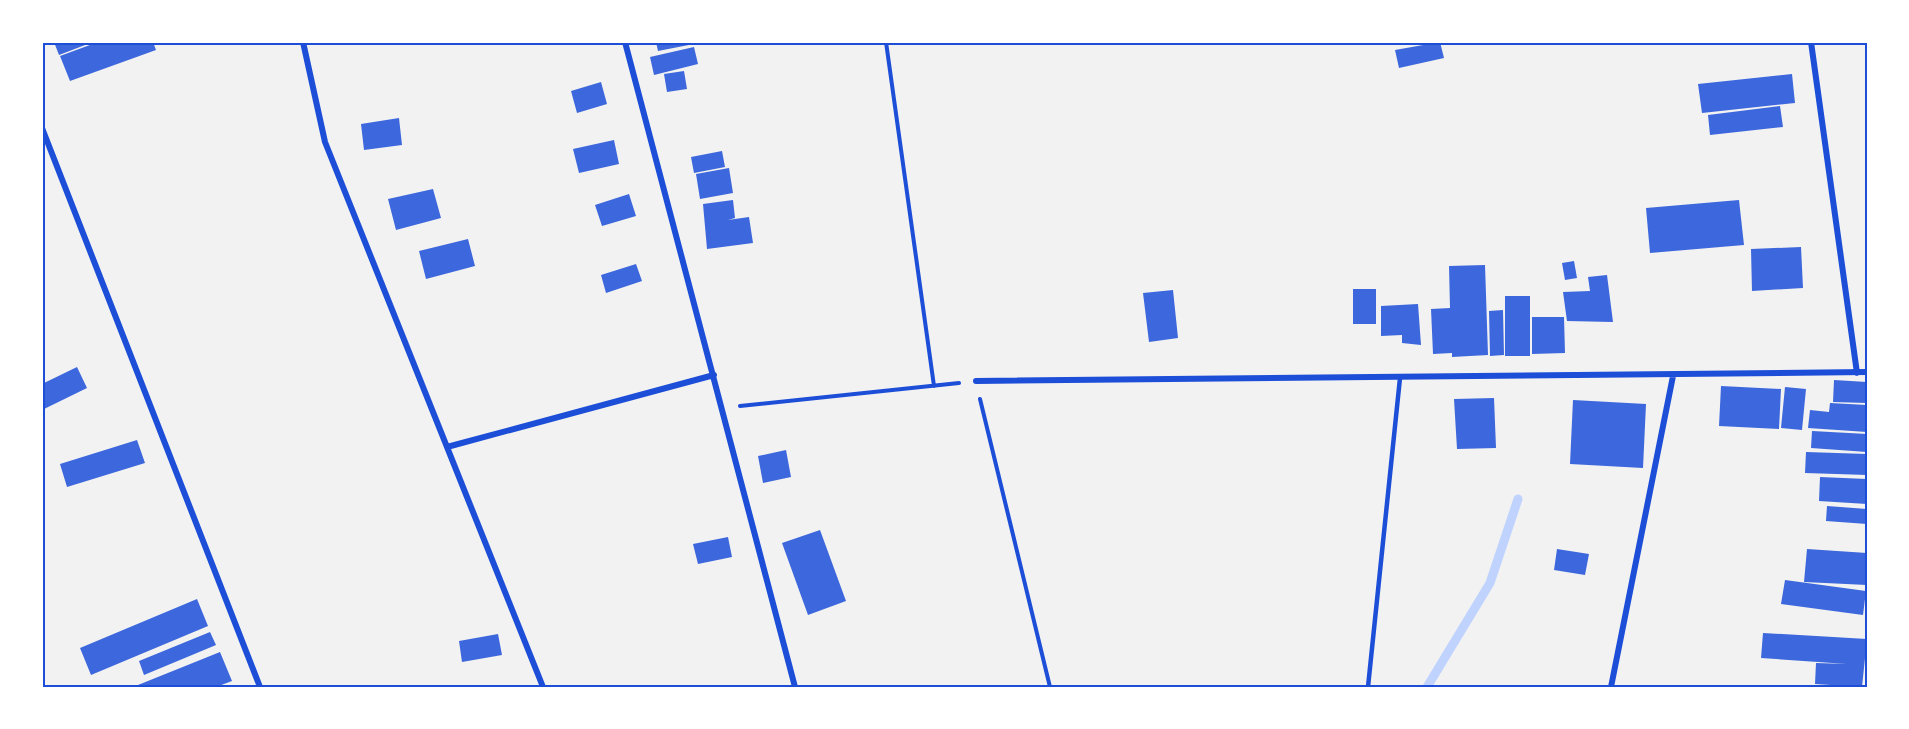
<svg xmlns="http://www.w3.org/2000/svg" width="1909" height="729" font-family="Ubuntu,sans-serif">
  <rect width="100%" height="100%" fill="#f2f2f2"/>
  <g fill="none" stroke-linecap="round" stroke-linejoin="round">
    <!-- stream -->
    <path stroke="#bfd3fe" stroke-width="9" d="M1427,687L1490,583L1518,499"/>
  </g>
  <!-- building -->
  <path fill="#3d67dc" d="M54,42H93L59,55Z
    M98,42H153L156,50L70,81L60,56Z
    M656,42H699V43L658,51Z
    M1440,42L1444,58L1399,68L1395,50Z
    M694,47L698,64L654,75L650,57Z
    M684,71L687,89L667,92L664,74Z
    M1792,74L1795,103L1702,113L1698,84Z
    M601,82L607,104L577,113L571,91Z
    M1780,106L1783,127L1710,135L1708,115Z
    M399,118L402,145L364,150L361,124Z
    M614,140L619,164L579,173L573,149Z
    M722,151L725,167L694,173L691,157Z
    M729,168L733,193L700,199L696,174Z
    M433,189L441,218L396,230L388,199Z
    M629,194L636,216L602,226L595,205Z
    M733,200L735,218L728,220L749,217L753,243L707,249L703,204Z
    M1739,200L1744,245L1650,253L1646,208Z
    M468,239L475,266L426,279L419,251Z
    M1801,247L1803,288L1752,291L1751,249Z
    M1574,261L1577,278L1565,280L1562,263Z
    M636,264L642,281L606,293L601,275Z
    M1485,265L1488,355L1452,357V353L1433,354L1431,309L1450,308L1449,266Z
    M1607,275L1613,322L1567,321L1563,292L1590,291L1588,277Z
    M1353,289H1376V324H1353Z
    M1173,290L1178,338L1149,342L1143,293Z
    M1505,296H1530V356H1505Z
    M1418,304L1421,345L1402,343V335L1381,336V306Z
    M1503,310L1504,355L1490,356L1489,311Z
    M1532,317H1564L1565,353L1532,354Z
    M77,367L87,388L42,410V384Z
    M1834,380L1867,382V403L1833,402Z
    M1721,386L1781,389L1779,429L1719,426Z
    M1785,387L1806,389L1802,430L1781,428Z
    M1494,398L1496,448L1457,449L1454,399Z
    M1573,400L1646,404L1643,468L1570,464Z
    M1830,403L1867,405V432L1808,428L1810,410L1829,412Z
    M1812,431L1867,434V452L1811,448Z
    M137,440L145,463L67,487L60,464Z
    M786,450L791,477L763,483L758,456Z
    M1806,452L1867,454V475L1805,473Z
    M1820,477L1867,479V504L1819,501Z
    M1827,506L1867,509V524L1826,521Z
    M820,530L846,601L808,615L782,543Z
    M728,537L732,557L698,564L693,544Z
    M1557,549L1589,554L1585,575L1554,570Z
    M1807,549L1867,553V585L1804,582Z
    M1785,580L1866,591L1863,615L1781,604Z
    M197,599L208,626L91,675L80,648Z
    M210,632L216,645L144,675L139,661Z
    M1763,633L1867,639L1862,687L1815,684L1816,663L1847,664L1761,658Z
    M498,634L502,655L462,662L459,641Z
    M220,652L232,681L216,687H133Z"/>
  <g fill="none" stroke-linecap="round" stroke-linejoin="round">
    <!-- path -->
    <path stroke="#1d4ed8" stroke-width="4" d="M886,42L934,386
      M980,399L1050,687
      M740,406L959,383"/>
    <!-- service -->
    <path stroke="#1d4ed8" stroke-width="4.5" d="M1368,687L1400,378"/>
    <!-- minor -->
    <path stroke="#1d4ed8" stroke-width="6" d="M303,42L325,142L543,687
      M625,42L795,687
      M1811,42L1857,373
      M42,128L260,687
      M976,381L1867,372
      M447,447L714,375
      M1611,687L1673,376"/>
  </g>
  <!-- border -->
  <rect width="1909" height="729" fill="none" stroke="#ffffff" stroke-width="87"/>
  <rect x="44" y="44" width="1822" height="642" fill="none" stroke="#1d4ed8" stroke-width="2"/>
</svg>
